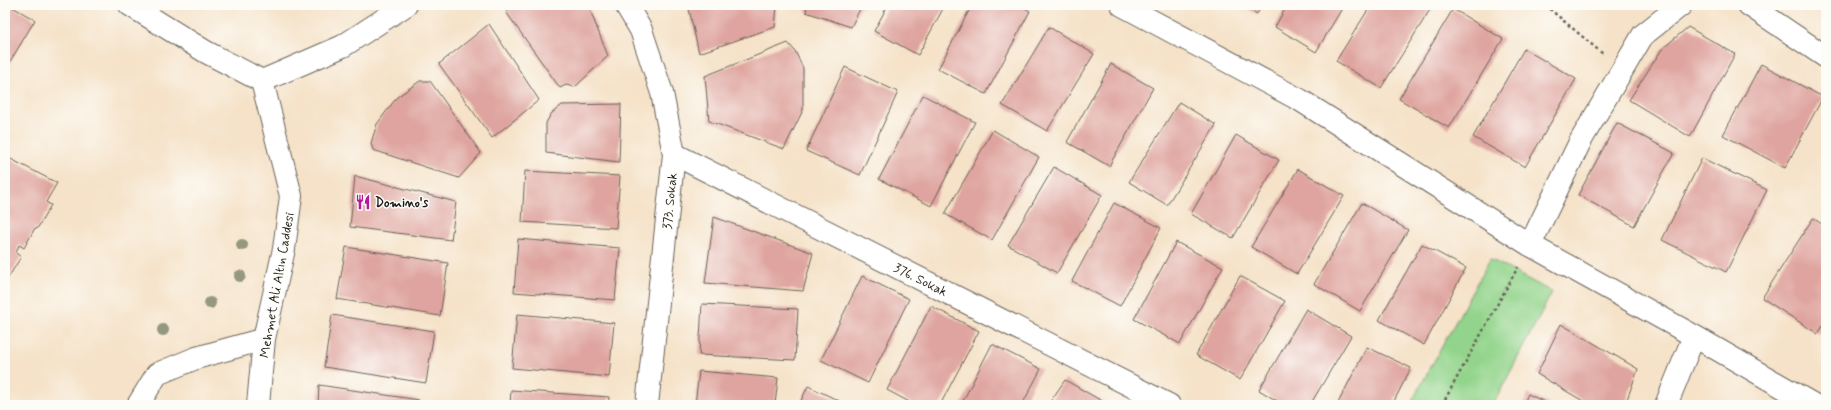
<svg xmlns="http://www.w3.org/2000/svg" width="1831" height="410" font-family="Mynerve,sans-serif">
  <rect width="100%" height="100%" fill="#fdfcf7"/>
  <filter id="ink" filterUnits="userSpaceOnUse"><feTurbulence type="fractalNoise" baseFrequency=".025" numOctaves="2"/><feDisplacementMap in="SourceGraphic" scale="8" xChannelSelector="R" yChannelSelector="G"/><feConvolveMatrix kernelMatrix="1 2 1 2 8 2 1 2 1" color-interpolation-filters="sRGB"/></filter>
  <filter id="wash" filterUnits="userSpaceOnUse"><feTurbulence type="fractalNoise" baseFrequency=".012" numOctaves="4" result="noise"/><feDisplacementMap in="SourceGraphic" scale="16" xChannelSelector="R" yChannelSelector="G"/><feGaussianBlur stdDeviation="0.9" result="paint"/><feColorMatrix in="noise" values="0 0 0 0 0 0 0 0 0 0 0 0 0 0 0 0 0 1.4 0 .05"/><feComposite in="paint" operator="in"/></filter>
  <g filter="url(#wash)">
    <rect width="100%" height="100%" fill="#f5e2c8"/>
    <!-- green -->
    <path fill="#92d48b" stroke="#577854" d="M1490,259L1552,292L1493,405H1410Z"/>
    <g id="blocks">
      <!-- building -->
      <path fill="#dfa49f" d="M5,5H9L35,20L5,70Z
        M516,5H588L608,56L575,87L566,85L560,88L506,12Z
        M688,5H777L775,27L699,53Z
        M807,5H862L851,27L806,12Z
        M888,5H945L918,55L874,31Z
        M972,5H1019L1030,11L986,94L938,69Z
        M1241,5H1262L1257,14Z
        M1287,5H1344L1316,52L1275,27Z
        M1371,5H1433L1381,88L1336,61Z
        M1453,9L1503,39L1449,128L1399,99Z
        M489,24L539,100L492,138L439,64Z
        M1049,27L1094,54L1047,131L1002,105Z
        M1688,27L1735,54L1690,137L1629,100L1662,49Z
        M788,43L795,51L803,68V110L784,149L709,121L705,76Z
        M1524,49L1576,79L1525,167L1473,137Z
        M1111,64L1153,88L1109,166L1067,142Z
        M1761,64L1823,97L1785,168L1723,135Z
        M845,67L898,92L860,175L806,151Z
        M420,81H430L481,153L459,178L373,150L371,143L377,124L397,97Z
        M923,95L975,122L931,206L879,179Z
        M1179,102L1216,125L1167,205L1129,182Z
        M621,104L619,162L546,153V123L551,114L562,105Z
        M1617,123L1674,153L1634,226L1578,195Z
        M993,130L1039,157L992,240L945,214Z
        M1236,135L1279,160L1233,238L1191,214Z
        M5,156L57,183L46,202L51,205L37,229L35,228L24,248L19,245L16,253L21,257L8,278H5Z
        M1702,158L1767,190L1726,272L1662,240Z
        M1054,167L1102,195L1057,273L1008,245Z
        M1298,169L1344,196L1297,274L1251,247Z
        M525,171L620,176L616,228L522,222Z
        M355,176L456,202L451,240L350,227Z
        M1114,203L1161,228L1120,306L1072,281Z
        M1362,203L1408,230L1360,311L1314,284Z
        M714,217L813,253L803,291L705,283Z
        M1813,218L1826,227V321L1818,334L1762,298Z
        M518,239L620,248L615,300L514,292Z
        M1176,242L1223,267L1180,344L1134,319Z
        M1422,244L1466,268L1424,345L1379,320Z
        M346,247L448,263L440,316L337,299Z
        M862,276L909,299L868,383L821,360Z
        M1240,276L1285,301L1240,380L1196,355Z
        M702,304L798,309L795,360L699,355Z
        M931,306L979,331L940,405H915L887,390Z
        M1306,309L1351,336L1310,405H1284L1259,390Z
        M517,314L614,323L609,377L512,368Z
        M332,315L434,331L426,383L324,367Z
        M1561,324L1638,369L1625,405H1590L1537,374Z
        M992,344L1041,369L1022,405H961Z
        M1367,347L1411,368L1392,405H1337Z
        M699,371L778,378L775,405H695Z
        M1065,380L1109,405H1048Z
        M319,385L419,400L418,405H318Z
        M808,386L848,405H799Z
        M511,390L609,397L608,405H510Z
        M1528,394L1551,405H1523Z"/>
    </g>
  </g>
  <g filter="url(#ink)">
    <use href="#blocks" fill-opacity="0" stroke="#686158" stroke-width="1"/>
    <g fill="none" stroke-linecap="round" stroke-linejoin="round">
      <defs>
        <path id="minor" d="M130,5L206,52L262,81L291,196L284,249L264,339L258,405
          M626,5L641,30L662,93L674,154L647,405
          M1122,5L1300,100L1530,245L1694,336L1814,405
          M1749,5L1826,57
          M262,81L343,46L406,5
          M674,154L1169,405
          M1530,245L1581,140L1643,35L1681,5
          M138,405L157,374L196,358L264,339
          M1666,405L1694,336"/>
      </defs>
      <!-- minor casing -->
      <use href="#minor" stroke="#686158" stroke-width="24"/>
      <!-- path -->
      <path stroke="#686158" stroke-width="2.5" stroke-dasharray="3 3" stroke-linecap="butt" d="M1545,5L1603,54
        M1442,405L1518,267"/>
      <!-- minor -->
      <use href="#minor" stroke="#fff" stroke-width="22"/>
    </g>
    <!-- trees -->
    <g fill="#94987f">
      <circle cx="242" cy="245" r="6"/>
      <circle cx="240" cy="276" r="6"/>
      <circle cx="210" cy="303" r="6"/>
      <circle cx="163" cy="330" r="6"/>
    </g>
  </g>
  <!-- icons -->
  <defs>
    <symbol id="restaurant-bare" viewBox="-9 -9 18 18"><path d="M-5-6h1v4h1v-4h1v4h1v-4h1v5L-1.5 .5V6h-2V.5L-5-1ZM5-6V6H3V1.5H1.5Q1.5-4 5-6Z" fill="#b5179e" stroke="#fdfcf7" stroke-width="2.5" paint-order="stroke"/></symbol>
  </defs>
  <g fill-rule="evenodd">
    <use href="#restaurant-bare" x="352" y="191" width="22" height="22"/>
  </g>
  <g text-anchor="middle" stroke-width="3" stroke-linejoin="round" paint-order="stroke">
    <!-- street labels -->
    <g font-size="13" fill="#1c1c1c" stroke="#fdfcf7">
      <text transform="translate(669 201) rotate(-84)" y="5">373. Sokak</text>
      <text transform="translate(921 279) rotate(27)" y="5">376. Sokak</text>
      <text transform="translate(276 285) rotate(-80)" y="5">Mehmet Ali Altın Caddesi</text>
    </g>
    <!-- poi labels -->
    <g font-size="13" font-weight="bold" fill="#1c1c1c" stroke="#fdfcf7" text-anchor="start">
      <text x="375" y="207">Domino's</text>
    </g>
  </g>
  <!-- margin -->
  <rect width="1831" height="410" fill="none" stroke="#fdfcf7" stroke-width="20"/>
</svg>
